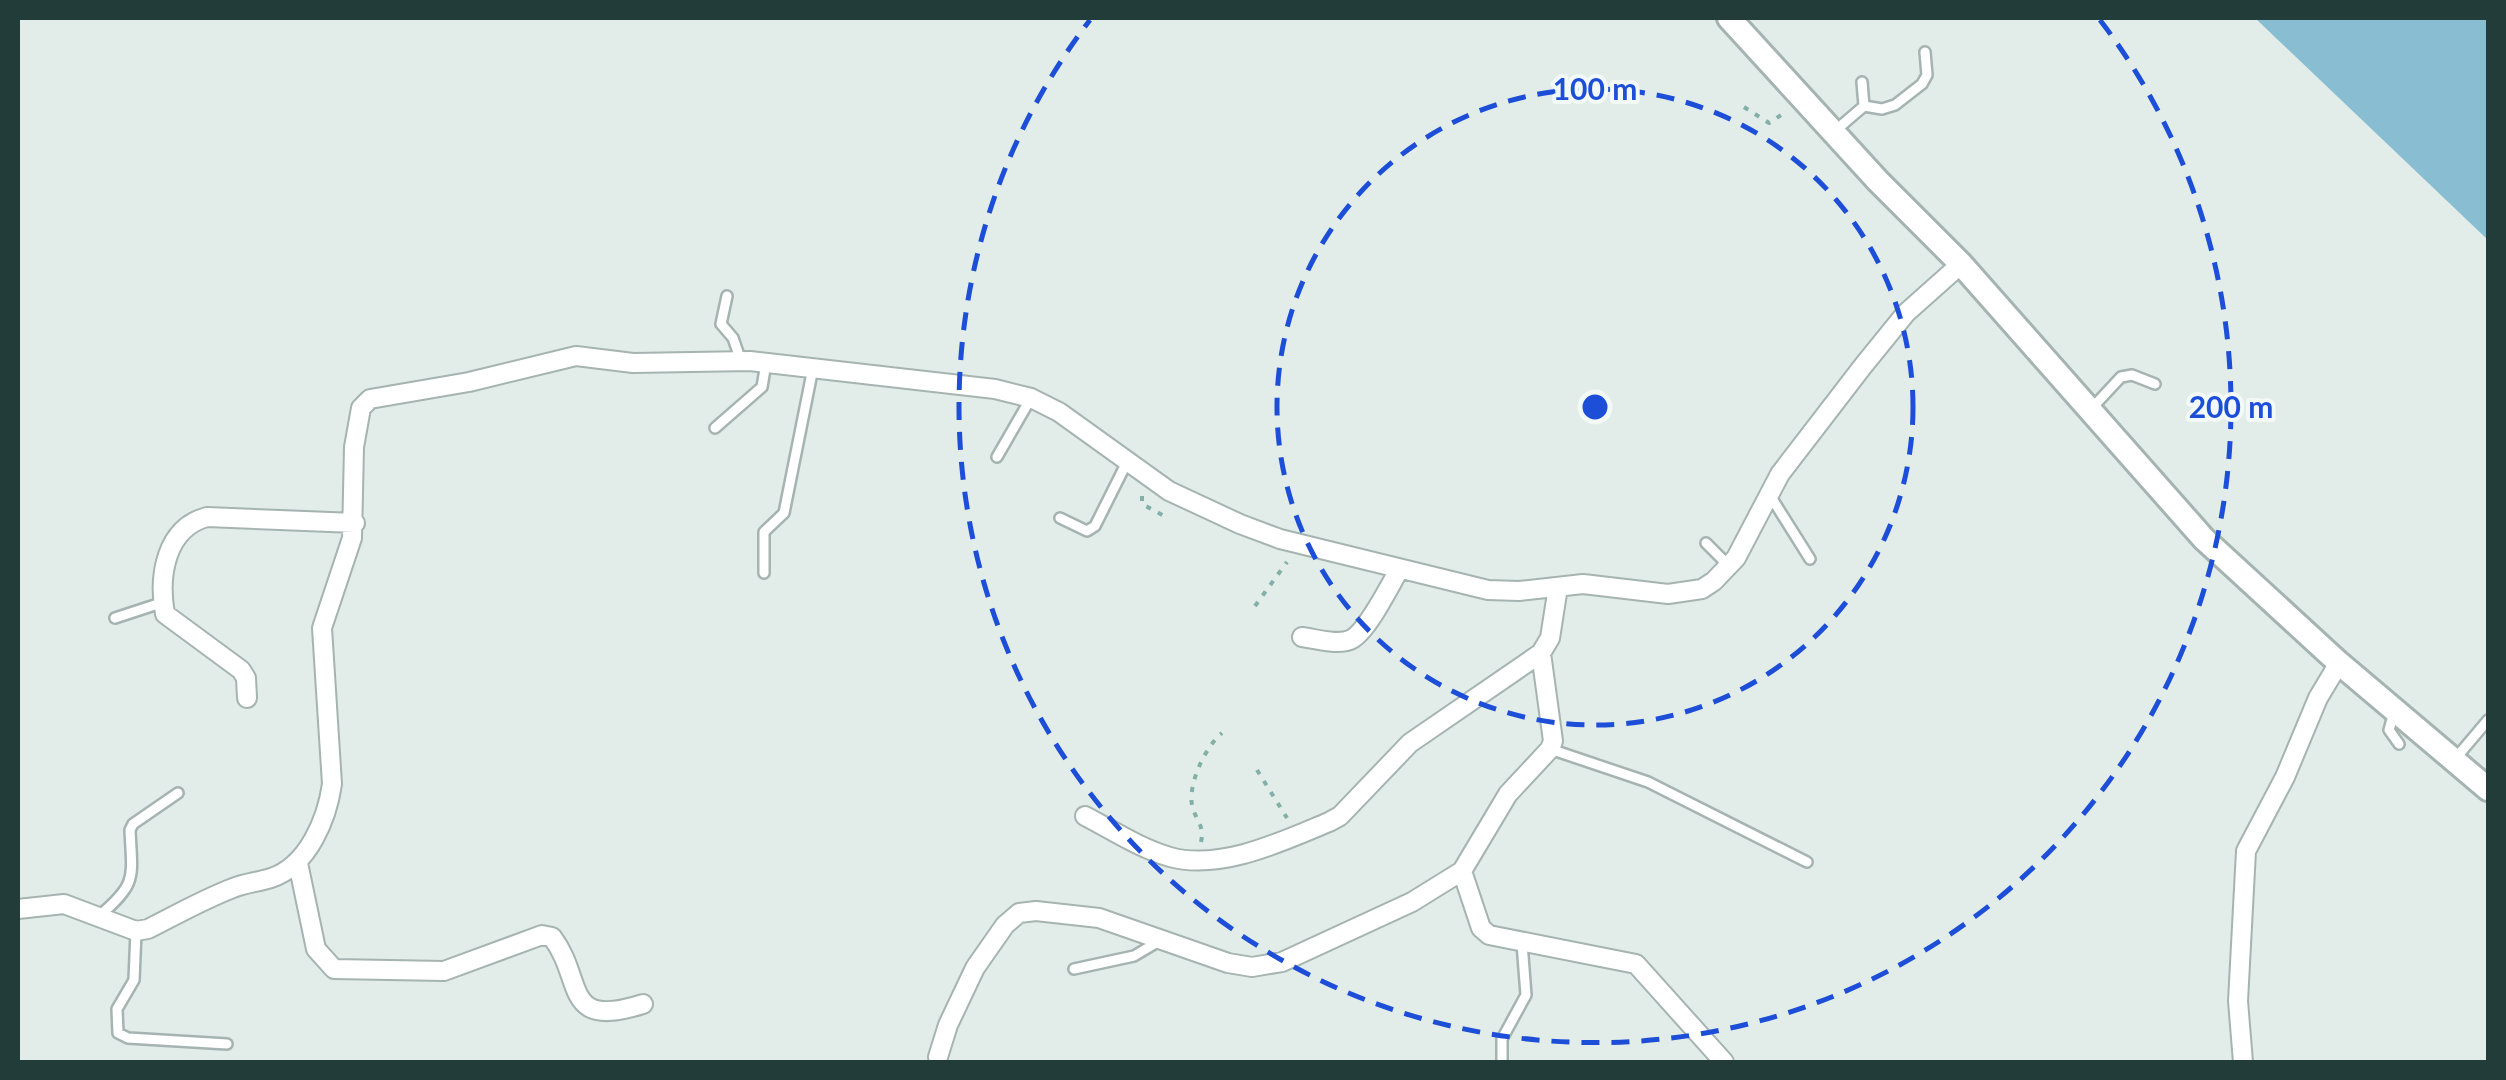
<svg xmlns="http://www.w3.org/2000/svg" width="2506" height="1080" font-family="Lato,sans-serif">
  <rect width="100%" height="100%" fill="#e2ece9"/>
  <!-- water -->
  <path fill="#89bed2" d="M2255,18H2488V241V240Z"/>
  <g fill="none" stroke-linecap="round" stroke-linejoin="round">
    <defs>
      <path id="service" d="M1864,106L1882,109L1895,105L1922,84L1927,75L1925,52
        M1836,130L1864,106L1862,82
        M727,296L721,324L733,338L741,361
        M2092,408L2121,377L2132,375L2155,384
        M715,428L762,387L766,363
        M997,457L1031,398
        M1771,497L1810,559
        M1060,518L1087,531L1095,526L1127,462
        M1706,543L1729,566
        M764,573V532L784,513L813,368
        M115,618L164,602
        M2394,712L2389,730L2399,744
        M1550,749L1648,782L1807,862
        M2455,759L2488,720
        M100,915C138,883 132,877 130,830L133,824L178,793
        M136,931L134,980L117,1009L118,1033L128,1038L227,1044
        M1074,969L1134,956L1161,940
        M1502,1062V1039L1526,995L1522,943"/>
      <path id="minor" d="M1302,637C1317,639 1339,646 1352,639C1368,630 1389,587 1399,570
        M247,698L246,678L241,670L165,614C158,575 166,528 207,517L355,523
        M1085,816C1112,830 1141,849 1170,857C1221,871 1283,841 1329,822L1340,816L1410,743L1541,653L1550,638L1558,587
        M298,863L316,949L334,969L444,971L542,935L552,937C585,980 561,1030 643,1004
        M1462,871L1481,928L1489,935L1636,964L1724,1062
        M18,909L64,904L136,931L148,929C176,915 204,899 233,888C245,883 259,882 271,878C308,866 327,819 332,784L322,628L352,538L354,447L361,408L370,399L469,382L576,356L633,363L750,361L995,389L1031,398L1059,412L1169,491L1240,524L1280,539L1488,590L1519,591L1583,584L1668,594L1702,589L1714,581L1736,558L1780,474L1863,366L1906,313L1961,264
        M938,1057L948,1025L975,968L1005,925L1019,913L1036,911L1099,918L1228,963L1252,967L1282,962L1412,902L1462,871L1508,794L1550,749L1553,741L1541,653
        M2243,1062L2238,1001L2246,851L2285,777L2318,698L2339,663"/>
      <path id="tertiary" d="M1729,18L1878,181L1961,264L2204,539L2339,663L2488,789"/>
    </defs>
    <!-- service casing -->
    <use href="#service" stroke="#a5b4b1" stroke-width="14"/>
    <!-- minor casing -->
    <use href="#minor" stroke="#a5b4b1" stroke-width="22"/>
    <!-- tertiary casing -->
    <use href="#tertiary" stroke="#a5b4b1" stroke-width="28"/>
    <!-- path -->
    <path stroke="#82b0a7" stroke-width="4" stroke-dasharray="5 8" stroke-linecap="butt" d="M1744,107L1769,123L1784,113
      M1142,496V504L1168,518
      M1255,606L1287,562
      M1257,770L1287,818
      M1201,842C1205,825 1195,820 1192,805C1188,783 1206,746 1222,733"/>
    <!-- service -->
    <use href="#service" stroke="#fff" stroke-width="9"/>
    <!-- minor -->
    <use href="#minor" stroke="#fff" stroke-width="18"/>
    <!-- tertiary -->
    <use href="#tertiary" stroke="#fff" stroke-width="22"/>
  </g>
  <!-- distance rings -->
  <g fill="none" stroke="#1d4ed8" stroke-width="5" stroke-dasharray="18 12">
    <circle cx="1595" cy="407" r="318"/>
    <path d="M2100 20A636 636 0 1 1 1090 20"/>
  </g>
  <circle cx="1595" cy="407" r="15" fill="#1d4ed8" stroke="#f2f9f6" stroke-width="5"/>
  <g font-size="30" text-anchor="middle" font-weight="bold" fill="#1d4ed8" stroke="#f2f9f6" stroke-width="8" stroke-linejoin="round" paint-order="stroke">
    <text x="1595" y="100">100 m</text>
    <text x="2231" y="418">200 m</text>
  </g>
  <!-- border -->
  <rect width="2506" height="1080" fill="none" stroke="#223d39" stroke-width="40"/>
</svg>
